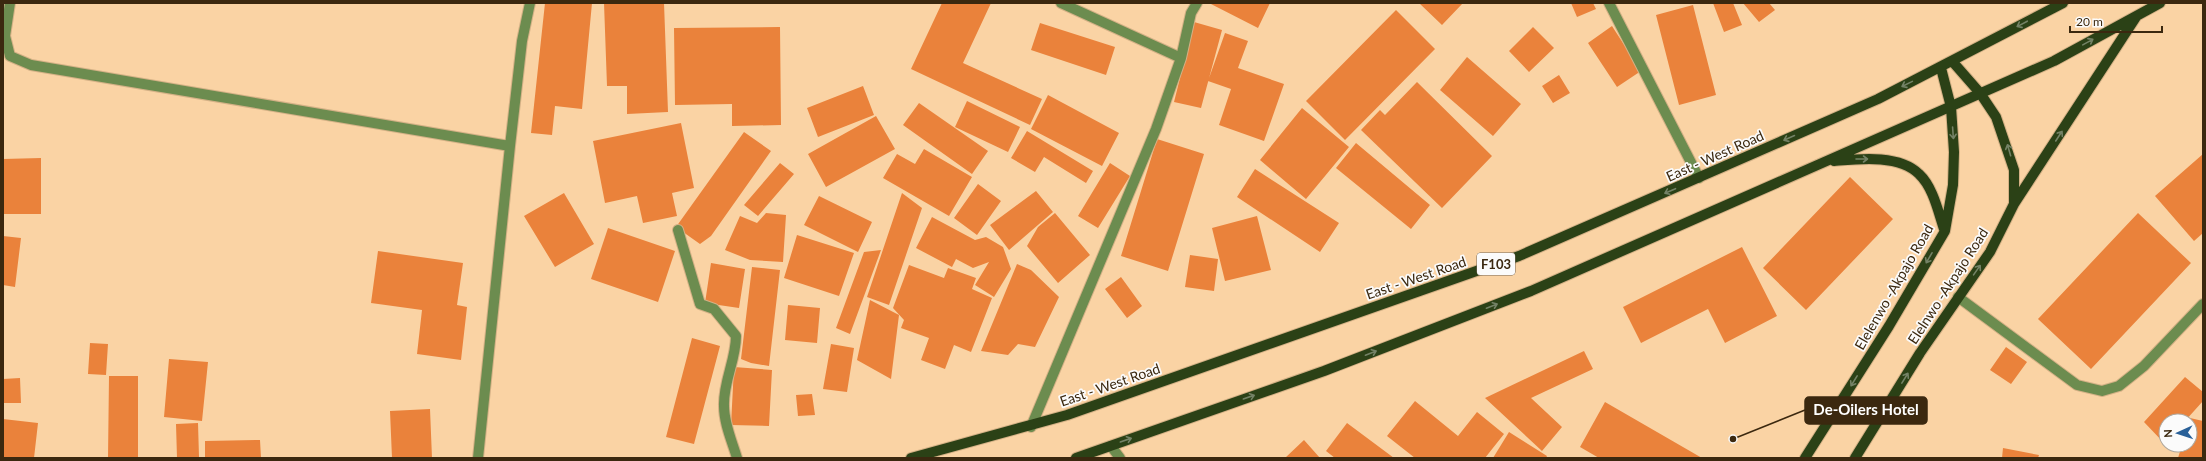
<svg xmlns="http://www.w3.org/2000/svg" width="2206" height="461" font-family="Lato,sans-serif">
  <rect width="100%" height="100%" fill="#fad3a4"/>
  <!-- building -->
  <path fill="#ea823b" d="M545,3H592L582,109L555,106L552,135L531,133Z
    M604,3H664L668,112L627,114V86H607Z
    M942,3H991L963,63L1042,99L1030,125L911,69Z
    M1209,3H1270L1258,28Z
    M1419,3H1463L1442,25Z
    M1571,3H1593L1596,9L1577,17Z
    M1713,3H1733L1742,25L1724,32Z
    M1743,3H1769L1775,10L1759,22Z
    M1693,5L1716,95L1679,105L1656,15Z
    M1396,10L1435,49L1345,140L1306,101Z
    M1194,22L1222,30L1201,108L1174,102Z
    M1040,23L1115,47L1106,75L1031,50Z
    M1612,26L1641,71L1617,87L1588,43Z
    M780,27L781,125L732,126V104L675,105L674,28Z
    M1533,27L1554,48L1529,72L1509,51Z
    M1225,33L1248,41L1238,68L1284,84L1264,141L1219,125L1231,89L1208,81Z
    M1467,57L1521,104L1493,136L1440,90Z
    M1559,75L1570,93L1553,103L1542,86Z
    M1417,82L1492,156L1442,208L1361,130L1380,110L1385,115Z
    M863,86L874,115L818,137L807,108Z
    M1048,95L1119,133L1102,166L1031,129Z
    M967,101L1020,127L1008,152L955,127Z
    M919,103L988,151L972,174L903,125Z
    M1302,108L1349,147L1306,199L1260,160Z
    M876,116L895,149L826,187L808,154Z
    M681,123L694,188L672,193L677,216L643,223L637,196L605,203L593,141Z
    M1027,131L1093,171L1086,183L1044,157L1035,172L1011,158Z
    M744,132L771,151L711,236L700,244L676,227Z
    M1157,139L1204,154L1168,271L1121,256Z
    M1356,143L1430,205L1411,229L1336,168Z
    M924,149L972,177L949,216L883,178L897,154L915,164Z
    M2203,154V233L2194,241L2155,196Z
    M41,158V214H3V159Z
    M780,163L794,174L758,216L744,205Z
    M1110,163L1130,176L1098,228L1078,216Z
    M1255,169L1339,223L1320,252L1237,197Z
    M1850,177L1893,219L1806,310L1763,268Z
    M978,184L1001,201L977,235L954,218Z
    M1036,191L1053,212L1009,250L990,225Z
    M564,193L594,244L555,267L524,216Z
    M902,193L922,208L889,305L867,297Z
    M819,196L872,222L858,252L804,225Z
    M766,213L786,215L783,262L750,260L725,250L740,216L757,223Z
    M1055,213L1090,255L1058,283L1027,246L1038,227Z
    M2138,213L2191,263L2091,369L2038,319Z
    M1257,216L1271,270L1225,281L1212,228Z
    M932,217L975,240L986,237L1003,247L1011,269L994,297L975,285L989,262L973,268L956,259L952,267L916,248Z
    M608,228L675,251L658,302L591,279Z
    M797,235L854,253L839,296L784,278Z
    M3,236L21,238L15,287L3,285Z
    M1742,247L1777,316L1725,343L1708,309L1641,343L1623,307Z
    M881,250L850,334L836,328L864,252Z
    M378,251L463,263L457,305L467,307L461,360L417,354L422,310L371,303Z
    M1190,255L1218,259L1214,291L1185,287Z
    M711,263L745,269L739,308L705,303Z
    M1017,264L1031,270L1059,297L1035,347L1018,344L1008,355L981,351Z
    M909,265L944,278L948,268L976,278L972,289L992,298L971,352L954,345L945,369L921,360L929,338L901,328L904,320L893,308Z
    M752,267L780,270L769,366L751,363L741,359Z
    M1121,277L1142,306L1127,318L1105,289Z
    M870,300L899,315L891,379L857,360Z
    M788,305L820,308L817,343L785,340Z
    M692,338L720,346L694,444L666,437Z
    M90,343L108,344L106,375L88,374Z
    M831,344L854,348L847,392L823,389Z
    M2006,347L2027,362L2011,384L1990,370Z
    M1584,351L1593,369L1531,398L1562,427L1542,451L1485,398Z
    M169,359L208,362L202,421L164,417Z
    M734,367L772,370L769,426L731,425Z
    M109,376H138V458H108Z
    M2185,377L2203,392V401L2185,421H2166L2164,443L2144,422Z
    M20,378L21,403H3V379Z
    M812,394L815,415L798,416L796,395Z
    M1415,401L1458,436L1477,412L1504,434L1485,458H1415L1387,436Z
    M1605,402L1702,458H1599L1580,447Z
    M430,409L432,458H392L390,411Z
    M2190,418L2203,421V458H2178L2182,445H2190Z
    M3,419L38,423L34,458H3Z
    M198,423L199,457L177,458L176,424Z
    M1347,423L1394,458H1335L1326,451Z
    M1509,432L1547,456L1546,458H1493Z
    M260,440L261,458H205V441Z
    M1304,440L1320,458H1285Z
    M2003,448L2039,455L2038,458H2002Z"/>
  <g fill="none" stroke-linecap="round" stroke-linejoin="round">
    <defs>
      <path id="minor" d="M10,3L5,36L10,56L31,65L510,146
        M1061,3L1181,58
        M1609,3L1699,178
        M678,230L700,304L714,309L736,336C736,360 723,382 724,406C724,424 732,441 737,458
        M1958,297L2077,385L2102,391L2119,386L2144,366L2203,304
        M1031,427L1156,129L1181,58L1191,13L1197,3
        M1111,446L1120,458
        M478,458L510,146L522,41L530,3"/>
      <path id="major" d="M1834,161C1858,159 1899,154 1919,174C1933,187 1938,211 1944,229
        M2014,204L2136,17
        M911,458L1067,415L1519,256L1878,99L2063,3
        M1076,458L1324,371L1531,291L2054,61L2160,3
        M1805,458L1889,326L1945,231L1953,185L1954,152L1951,107L1941,68
        M1855,458L1920,353L1990,252L2014,204V170L1996,117L1980,93L1952,61"/>
    </defs>
    <!-- minor casing -->
    <use href="#minor" stroke="#d4b186" stroke-width="12"/>
    <!-- major casing -->
    <use href="#major" stroke="#d4b186" stroke-width="12"/>
    <!-- minor -->
    <use href="#minor" stroke="#6c8c4f" stroke-width="10"/>
    <!-- major -->
    <use href="#major" stroke="#2b4116" stroke-width="10"/>
  </g>
  <!-- one-way arrows -->
  <defs><path id="oneway-shaft" d="M-6 0H5M1.5-3L5.5 0L1.5 3" fill="none" stroke-width="1.6" stroke-linecap="round" stroke-linejoin="round"/></defs>
  <g stroke="#748266">
    <use href="#oneway-shaft" transform="translate(2022 24) rotate(152)"/>
    <use href="#oneway-shaft" transform="translate(2088 42) rotate(-29)"/>
    <use href="#oneway-shaft" transform="translate(1907 84) rotate(154)"/>
    <use href="#oneway-shaft" transform="translate(1953 133) rotate(86)"/>
    <use href="#oneway-shaft" transform="translate(2059 136) rotate(-57)"/>
    <use href="#oneway-shaft" transform="translate(1789 138) rotate(156)"/>
    <use href="#oneway-shaft" transform="translate(2009 150) rotate(-106)"/>
    <use href="#oneway-shaft" transform="translate(1862 159)"/>
    <use href="#oneway-shaft" transform="translate(1670 191) rotate(157)"/>
    <use href="#oneway-shaft" transform="translate(1929 258) rotate(120)"/>
    <use href="#oneway-shaft" transform="translate(1977 270) rotate(-55)"/>
    <use href="#oneway-shaft" transform="translate(1492 306) rotate(-21)"/>
    <use href="#oneway-shaft" transform="translate(1371 353) rotate(-21)"/>
    <use href="#oneway-shaft" transform="translate(1905 378) rotate(-58)"/>
    <use href="#oneway-shaft" transform="translate(1854 381) rotate(122)"/>
    <use href="#oneway-shaft" transform="translate(1249 397) rotate(-19)"/>
    <use href="#oneway-shaft" transform="translate(1126 440) rotate(-19)"/>
  </g>
  <g text-anchor="middle" stroke-width="3.5" stroke-linejoin="round" paint-order="stroke">
    <!-- shield labels -->
    <rect fill="#fbfbfb" stroke="#756756" stroke-width="1" x="1477" y="253" width="38" height="22" rx="3"/>
    <g font-size="13" font-weight="bold" fill="#3b280f">
      <text x="1496" y="269">F103</text>
    </g>
    <!-- street labels -->
    <g font-size="14" fill="#3b280f" stroke="#fbfbfb">
      <text transform="translate(1715 156) rotate(-24)" y="5">East - West Road</text>
      <text transform="translate(1416 278) rotate(-19)" y="5">East - West Road</text>
      <text transform="translate(1948 286) rotate(-57)" y="5">Elelnwo -Akpajo Road</text>
      <text transform="translate(1894 287) rotate(-60)" y="5">Elelenwo -Akpajo Road</text>
      <text transform="translate(1110 385) rotate(-19)" y="5">East - West Road</text>
    </g>
  </g>
  <!-- callouts -->
  <path fill="none" stroke="#3b280f" stroke-width="1.5" d="M1733 439L1805 410"/>
  <circle fill="#3b280f" stroke="#fbfbfb" stroke-width="1.5" cx="1733" cy="439" r="4"/>
  <rect fill="#3b280f" stroke="#3b280f" stroke-width="1.5" x="1805" y="397" width="122" height="27" rx="4"/>
  <g font-size="15" text-anchor="middle" font-weight="bold" fill="#fff">
    <text x="1866" y="415">De-Oilers Hotel</text>
  </g>
  <!-- border -->
  <rect width="2206" height="461" fill="none" stroke="#3b280f" stroke-width="8"/>
  <!-- north arrow -->
  <g transform="translate(2178 433) rotate(267)"><circle r="19" fill="#fbfbfb" stroke="#aea79d"/>
  <path d="M0-3L7 15L0 10L-7 15Z" fill="#296098"/>
  <text y="-6" font-size="11" font-weight="bold" text-anchor="middle" fill="#3b280f">N</text>
  </g>
  <!-- scale -->
  <path d="M2070 26v6h92v-6" fill="none" stroke="#3b280f" stroke-width="2"/>
  <text x="2076" y="26" font-size="12" fill="#3b280f" stroke="#fbfbfb" stroke-width="3" paint-order="stroke">20 m</text>
</svg>
